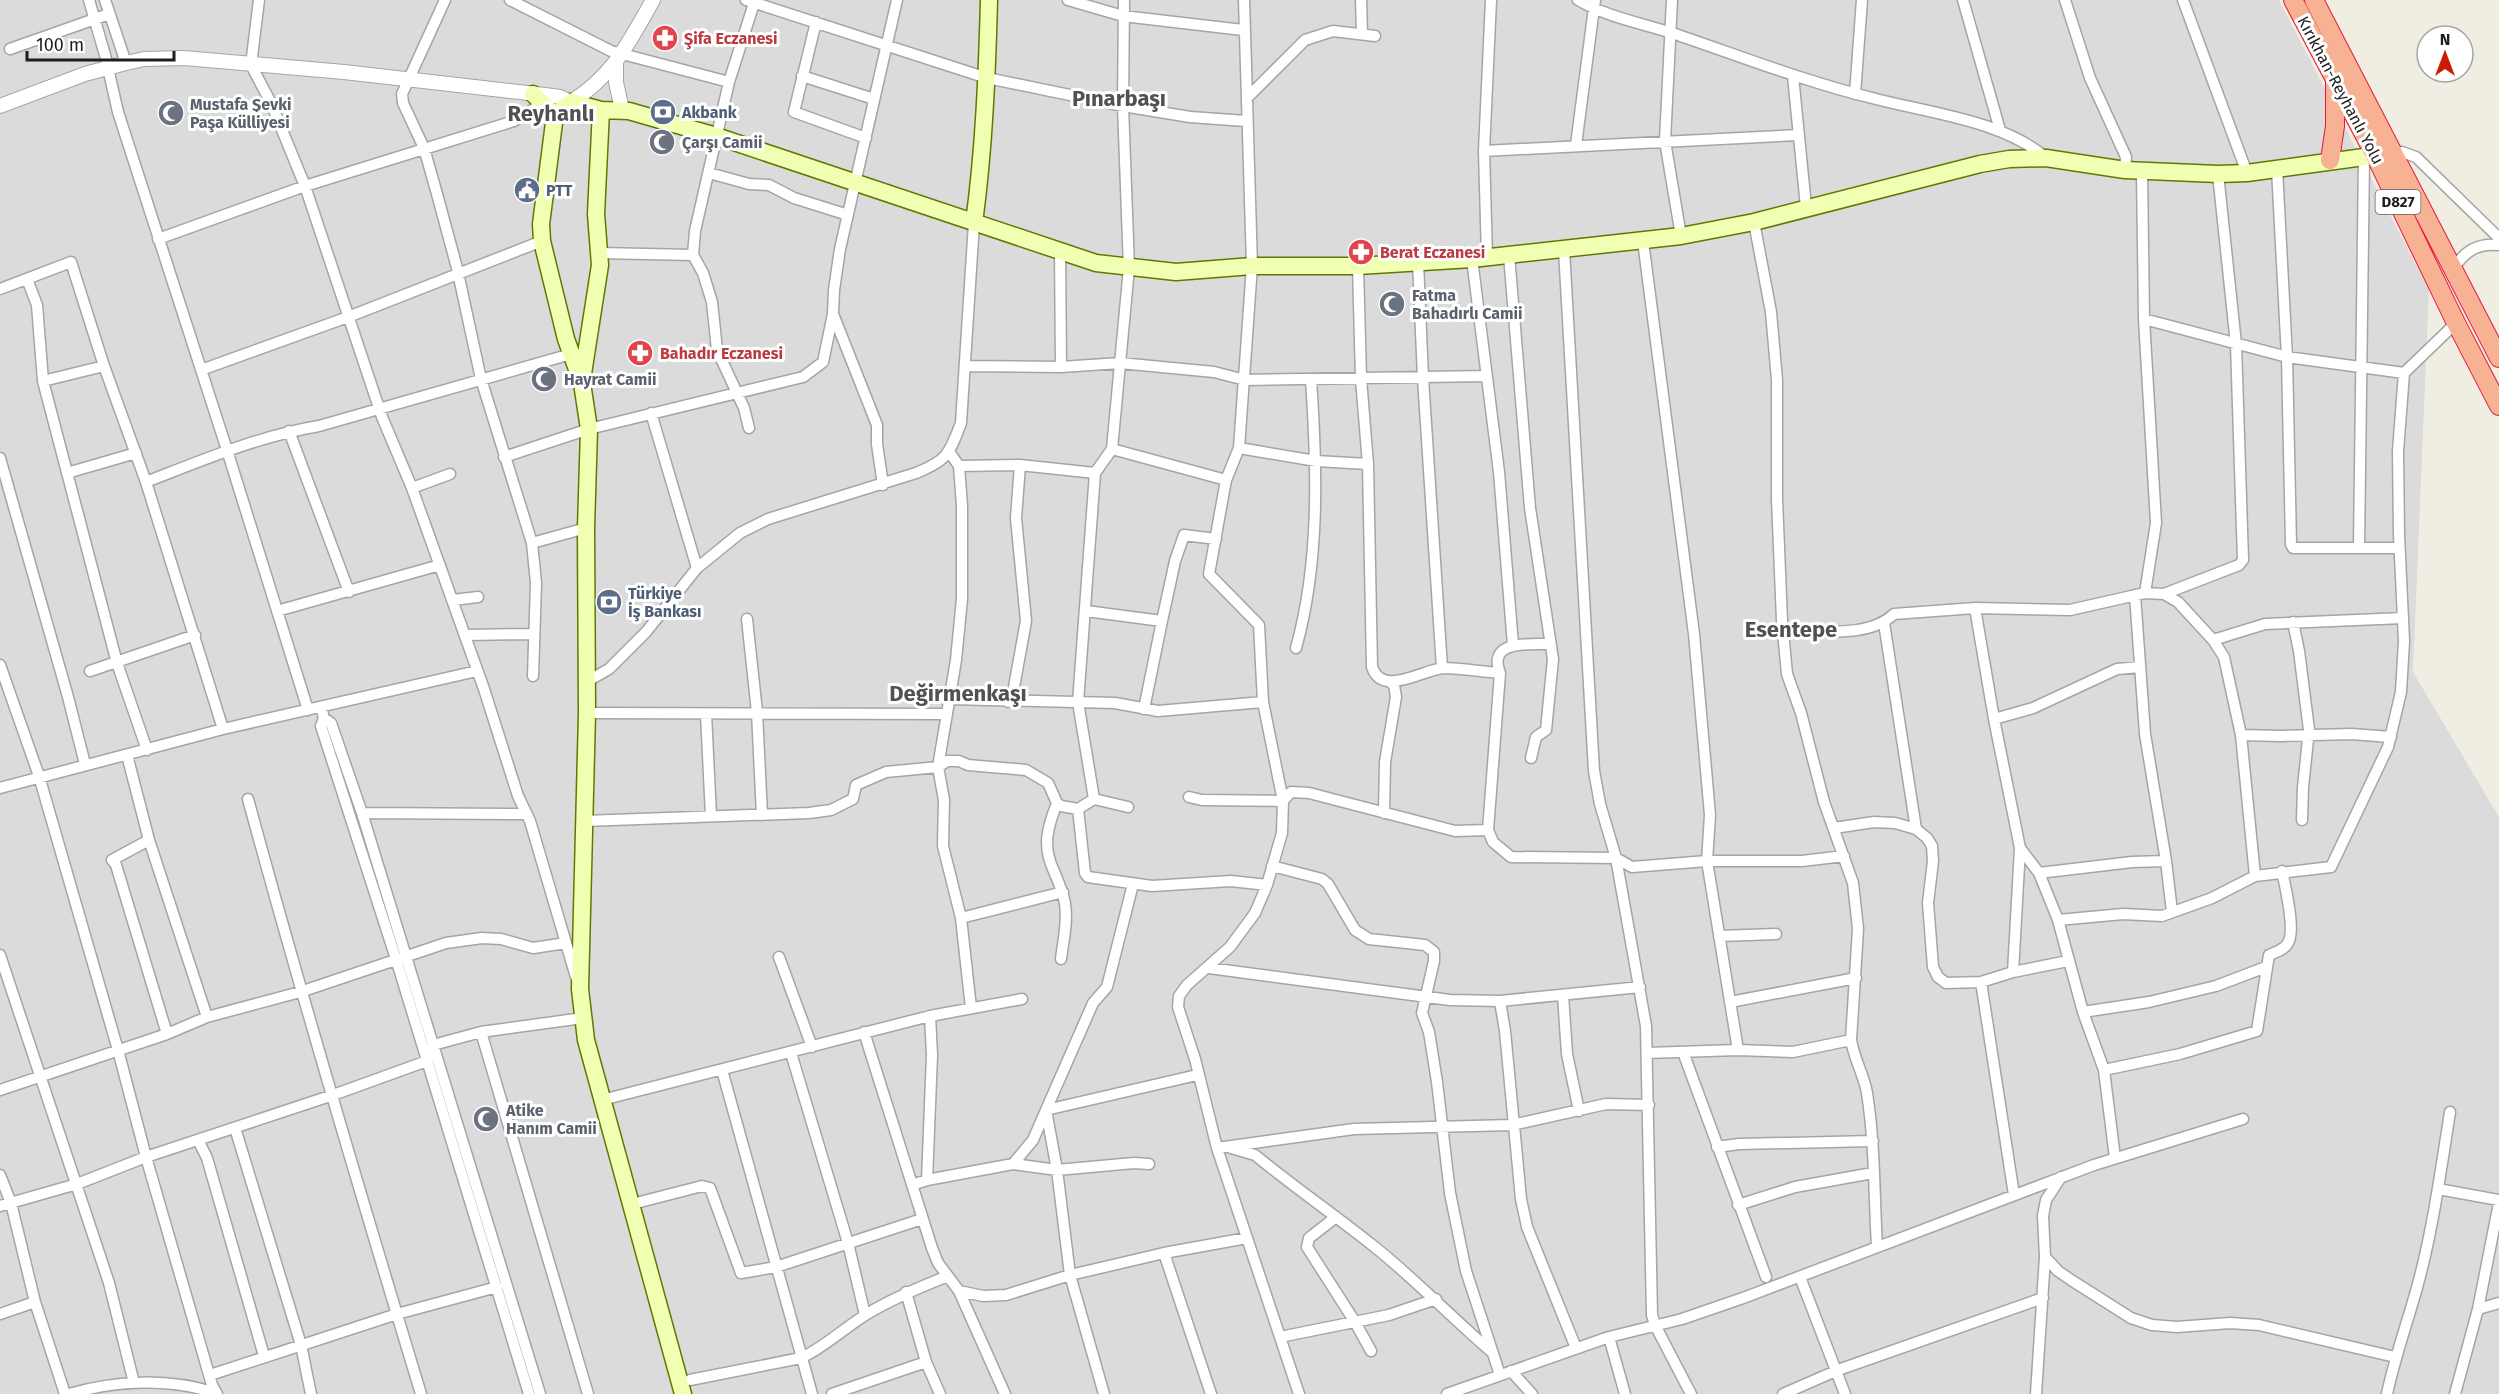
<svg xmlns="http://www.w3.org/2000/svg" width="2499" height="1394" font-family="'Fira Sans',sans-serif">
  <rect width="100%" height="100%" fill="#f0eee3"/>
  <!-- residential -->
  <path fill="#dcdbdb" d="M0,0H2279L2429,290L2413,672L2499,817V1394H0Z"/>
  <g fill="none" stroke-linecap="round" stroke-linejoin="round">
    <defs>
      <path id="minor" d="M89,0L105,55L118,112L227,450L308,710
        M105,0L126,63
        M259,0L251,65L271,103L305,186L382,417L412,488L484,689L518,796L530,821L576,977
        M445,0L402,94L403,103L424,148L437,194L457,268L481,379L532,543L536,583L533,676
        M510,0L611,51L729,82
        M746,0L987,78L1123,106L1190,117L1246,121
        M1068,0L1123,16L1243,30
        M1361,0L1362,33
        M1578,0C1607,17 1641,23 1672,33C1740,56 1806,82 1876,99C1930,113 2004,121 2046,158
        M1672,0L1665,141L1681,236
        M1963,0L2000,130
        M2065,0L2090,78L2126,157L2125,170
        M2183,0L2247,173
        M816,22L794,112L866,138
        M10,49L109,14
        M802,76L874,99
        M1793,76L1806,207
        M1855,94L1862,0
        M1247,98L1305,40L1333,31L1375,36
        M1576,145L1595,0
        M1484,151L1798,135
        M2393,153L2402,152L2416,157L2499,238
        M2277,169L2287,357L2291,544L2293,548H2399
        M2142,171L2144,319L2156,523L2145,593
        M709,173L749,184L769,185L794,198L848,215
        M1754,222L1771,312L1777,380V499L1782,621L1787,674L1801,713L1824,802L1853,883L1858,929L1851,1040C1854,1059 1864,1075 1867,1093C1875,1144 1874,1196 1877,1247
        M158,239L305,186L514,121L542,104
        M1643,241L1694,634L1710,815L1707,861L1738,1050
        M1060,249L1061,367
        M1564,250L1594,771L1600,804L1616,858L1646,1026L1652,1315L1655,1325L1691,1394
        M599,253L693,255
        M1509,255L1530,508L1553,659L1546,730L1536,737L1531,758
        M1487,257L1484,151L1491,0
        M1472,259L1499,472L1513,645
        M1418,262L1423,378L1442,668
        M1358,266L1361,379L1368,464L1372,667C1382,698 1424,669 1444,668C1462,668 1482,672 1500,673
        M2453,269C2465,251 2477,243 2499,245
        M27,279L37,305L43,381L117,663L147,750
        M0,289L71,262L104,366
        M833,314L877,425V444L883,485
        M2144,319L2287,357L2404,373
        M967,366L1061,367L1120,363L1214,372L1245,380L1485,376
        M201,370L348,317L542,241
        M43,381L104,366L146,482L223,729
        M651,413L697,568
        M749,428L744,408L717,350L712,302L703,273L693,255L695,231L729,82L755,0
        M289,431L349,592
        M1239,448L1316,461L1368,464
        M1112,449L1226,480L1239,448L1252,266L1244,0
        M950,453L959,466L962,506V599L956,660L938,767L944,800L943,846L961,918L971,1008
        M504,457L589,429L803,377L823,362L833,314L834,290L840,249L897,0
        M0,458L68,697L85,764
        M959,466L1020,465L1095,473L1112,449L1129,268L1123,106L1124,0
        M67,473L136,453
        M1226,480L1209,574L1259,625L1263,702L1283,801L1282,833L1267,885L1255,913L1230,947L1187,985L1179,996L1178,1007L1195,1059L1217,1148L1299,1394
        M146,482C203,460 259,436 319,426L571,354
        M412,488L450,474
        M532,543L586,528
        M2359,547L2364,157
        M2164,594L2239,565L2243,560L2236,344L2218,174
        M2135,595L2145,734L2166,861L2172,912
        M453,600L478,597
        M1975,608L1994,719L2020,848L2013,972
        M277,611L440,565
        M1086,611L1162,621
        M747,619L757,712L762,815
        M2293,622L2299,651L2309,730L2303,787L2302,820
        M1884,623L1916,829
        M1784,631C1818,630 1868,639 1894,614L1975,608L2070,610L2145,593L2164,594L2178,602L2213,640L2224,657L2241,735L2255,876
        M465,635L533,634
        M2213,640L2265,624L2403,618
        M1296,648C1320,562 1317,468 1311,379
        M0,665L39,776L118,1050L146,1157L212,1385L217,1394
        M90,671L195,635
        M586,682L609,669L646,632L697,568L740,533L768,519L916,473C948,460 949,454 961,423L974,223
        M950,699L1115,703L1158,711L1263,702
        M1008,702L1012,698L1026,621L1016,518L1020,465
        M321,707L324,718L321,726L396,959L529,1394
        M1144,709L1162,621L1175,561L1184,535L1216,539
        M587,713L946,714
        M706,714L711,816
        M324,718L331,723L362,813L540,1394
        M1994,719L2033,708L2117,669L2140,667
        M2241,735L2281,736L2351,734L2391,737
        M127,755L149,840L207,1017
        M0,788L223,729L477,671
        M1189,797L1202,800L1283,801L1291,792L1309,793L1455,831L1488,830L1493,842L1511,857L1616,858L1632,867L1707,861H1802L1844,856
        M248,799C302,998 361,1196 421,1394
        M1094,799L1078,702L1095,473
        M1057,803C1048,826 1042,845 1053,869C1058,881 1063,891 1065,904C1068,922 1063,942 1061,959
        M1078,809L1085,873L1088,877L1152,886L1231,881L1267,885
        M362,813L527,814
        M1384,813L1385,762L1396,697L1394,685L1389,681
        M584,821L809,813L831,810L853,799L856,785L886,772L938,767L947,761H959L968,765L1026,770L1048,783L1057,803L1061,806L1078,809L1094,799L1128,807
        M1834,828L1874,822L1895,823L1916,829L1927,838L1932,846L1933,861L1928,903L1933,967L1938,977L1946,983L1981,982L2013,972L2068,961
        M1488,830L1500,673C1487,640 1529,644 1549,644
        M149,840L112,860L116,865L167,1034
        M2020,848L2039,873L2058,920L2083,1012L2104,1070L2115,1158
        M1272,866L1322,879L1328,884L1355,930L1369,939L1425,945L1434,952V961L1422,1013L1429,1032L1437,1082L1450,1193L1466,1271L1500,1375
        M2039,873L2132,862L2166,861
        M961,918L1063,892
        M2058,920L2123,914L2162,916L2212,898L2255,876L2331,867L2388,747L2401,692L2404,641L2399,535L2398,451L2404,373L2456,323
        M1719,936L1776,934
        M0,955L109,1283L134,1383
        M779,957L812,1047
        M1209,968L1450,1000L1500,1001L1640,987
        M1981,982L2014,1195
        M1563,995L1567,1054L1579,1111
        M1500,1001L1505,1031L1521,1199L1527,1227L1576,1348
        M1730,1002L1856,978
        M2083,1012L2149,1002L2216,986L2266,967
        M481,1032L588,1394
        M864,1032L932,1248L938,1263L959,1291L1005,1394
        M1683,1052L1766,1277
        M791,1053L848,1243L865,1315
        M1647,1053L1738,1050L1793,1052L1851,1040
        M722,1070L812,1394
        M2104,1070L2180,1054L2257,1031L2269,955C2276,952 2284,950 2288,943C2296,930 2285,886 2282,871
        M0,1090L167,1034L207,1017L300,992L446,943L482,938L501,939L533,948L566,943
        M602,1100L930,1016L1022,999
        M235,1128L301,1345L311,1394
        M198,1140L207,1158L264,1356
        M1717,1147L1739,1144L1873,1141
        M1217,1148L1354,1129L1512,1125L1606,1104L1649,1105
        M1231,1148L1255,1155C1294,1187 1336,1216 1376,1248C1417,1281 1453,1319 1493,1353
        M1013,1164L1033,1140L1046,1110L1197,1075
        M0,1175L11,1203L35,1302L65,1394
        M927,1180L932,1055L930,1016
        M912,1185L927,1180L1013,1164L1057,1170L1134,1163L1149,1164
        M2438,1189L2499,1200
        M640,1202L702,1186L710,1188L741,1273L776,1267L922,1219
        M1738,1205L1795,1187L1873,1173
        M0,1206L77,1184L146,1157L333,1095L427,1061L433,1045L481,1032L583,1018
        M1336,1217L1309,1238L1307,1247L1355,1322L1371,1351
        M1164,1253L1211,1394
        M2045,1257L2058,1271L2071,1280L2131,1318L2152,1325L2177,1327L2230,1323L2259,1325L2395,1357
        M1800,1277L1845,1394
        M959,1291L983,1296L1006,1295L1070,1275L1164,1253L1247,1238
        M906,1292L926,1362L940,1394
        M2478,1309L2499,1303
        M0,1314L35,1302
        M1280,1337L1389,1315L1436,1299
        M1609,1337L1625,1394
        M1511,1371L1532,1394
        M210,1375L397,1314L497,1287
        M690,1380L801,1358C825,1347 844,1328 867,1314C893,1298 920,1287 948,1276
        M69,1394C116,1380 169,1378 216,1393
        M832,1394L926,1362
        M1104,1394L1070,1275L1057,1170L1046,1110L1093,1003L1107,987L1133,884
        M1447,1394L1609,1337L1682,1319L1743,1298L2094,1165L2243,1119
        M1783,1394L1838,1370L2043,1298
        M2036,1394L2045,1257L2043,1216L2046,1200L2061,1177
        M2387,1394C2395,1356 2408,1321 2418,1284C2433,1228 2441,1169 2450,1112
        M2455,1394L2478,1309L2499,1203"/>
      <path id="tertiary" d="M616,61V82L622,110
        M0,106L85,74L126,63L144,59L184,58L344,72L545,95L560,97L571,102C614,75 629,42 653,0"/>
      <path id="secondary" d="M533,94L555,115
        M974,223C984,149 987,75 989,0
        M582,380L600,265L596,214L601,110
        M683,1394L586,1040L580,989L587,713L586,528L589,429L582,383L566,339L542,241L541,224L555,115L571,102L601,110L629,111L716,136L1096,263L1176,272L1252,266H1358L1472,259L1681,236L1754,222L1980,164L2009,159L2046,158L2125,170L2218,174L2247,173L2386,154"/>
      <path id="trunk" d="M2293,0L2375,155L2456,323L2499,406
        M2314,0L2499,358
        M2330,160L2335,126V81"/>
    </defs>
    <!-- minor casing -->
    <use href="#minor" stroke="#a5a5a5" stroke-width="13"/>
    <!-- tertiary casing -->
    <use href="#tertiary" stroke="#a5a5a5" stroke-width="16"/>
    <!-- secondary casing -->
    <use href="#secondary" stroke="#5d7a00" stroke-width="19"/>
    <!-- trunk casing -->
    <use href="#trunk" stroke="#e91542" stroke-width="20"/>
    <!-- minor -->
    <use href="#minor" stroke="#fff" stroke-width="10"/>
    <!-- tertiary -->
    <use href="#tertiary" stroke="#fff" stroke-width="14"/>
    <!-- secondary -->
    <use href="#secondary" stroke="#f1ffb3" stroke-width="16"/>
    <!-- trunk -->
    <use href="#trunk" stroke="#f6b292" stroke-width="18"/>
  </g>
  <!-- icons -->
  <defs>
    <symbol id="pharmacy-disc" viewBox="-11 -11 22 22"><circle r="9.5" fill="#e0444e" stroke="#fff"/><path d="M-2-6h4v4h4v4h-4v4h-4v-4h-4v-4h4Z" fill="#fff"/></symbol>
    <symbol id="bank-disc" viewBox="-11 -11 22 22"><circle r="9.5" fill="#5c6f8a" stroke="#fff"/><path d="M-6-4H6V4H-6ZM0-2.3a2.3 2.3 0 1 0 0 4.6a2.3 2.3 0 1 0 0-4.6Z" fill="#fff"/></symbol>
    <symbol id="mosque-disc" viewBox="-11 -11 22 22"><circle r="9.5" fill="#6b7280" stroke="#fff"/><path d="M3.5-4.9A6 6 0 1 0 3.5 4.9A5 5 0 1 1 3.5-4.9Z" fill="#fff"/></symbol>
    <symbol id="civic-disc" viewBox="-11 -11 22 22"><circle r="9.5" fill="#5c6f8a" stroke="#fff"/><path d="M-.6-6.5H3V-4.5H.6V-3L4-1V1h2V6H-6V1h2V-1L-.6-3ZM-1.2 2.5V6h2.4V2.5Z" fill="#fff"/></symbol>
  </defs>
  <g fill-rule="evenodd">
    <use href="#pharmacy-disc" x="650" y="23" width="30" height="30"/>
    <use href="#bank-disc" x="648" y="97" width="30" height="30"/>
    <use href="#mosque-disc" x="156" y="98" width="30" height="30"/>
    <use href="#mosque-disc" x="647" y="127" width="30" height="30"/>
    <use href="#civic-disc" x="512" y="175" width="30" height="30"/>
    <use href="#pharmacy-disc" x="1346" y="237" width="30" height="30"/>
    <use href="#mosque-disc" x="1377" y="289" width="30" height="30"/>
    <use href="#pharmacy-disc" x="625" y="338" width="30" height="30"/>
    <use href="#mosque-disc" x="529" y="364" width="30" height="30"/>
    <use href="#bank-disc" x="594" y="587" width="30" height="30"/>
    <use href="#mosque-disc" x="471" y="1104" width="30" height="30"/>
  </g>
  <g text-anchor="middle" stroke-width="6" stroke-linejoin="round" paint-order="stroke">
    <!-- shield labels -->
    <rect fill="#fff" stroke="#626262" stroke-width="1.5" x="2375.5" y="190" width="45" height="24" rx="4.5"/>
    <g font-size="15" font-weight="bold" fill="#1e1e1e">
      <text x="2398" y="207">D827</text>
    </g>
    <!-- health labels -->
    <g font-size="16" font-weight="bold" fill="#be3a42" stroke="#fff" text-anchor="start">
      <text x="684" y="44">Şifa Eczanesi</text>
      <text x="1380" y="258">Berat Eczanesi</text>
      <text x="660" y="359">Bahadır Eczanesi</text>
    </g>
    <!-- street labels -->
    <g font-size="16" fill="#1e1e1e" stroke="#fff">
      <text transform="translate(2341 90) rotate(62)" y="6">Kırıkhan-Reyhanlı Yolu</text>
    </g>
    <!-- worship labels -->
    <g font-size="16" font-weight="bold" fill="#5b616d" stroke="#fff" text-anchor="start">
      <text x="190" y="110">Mustafa Şevki<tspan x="190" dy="18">Paşa Külliyesi</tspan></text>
      <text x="682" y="148">Çarşı Camii</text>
      <text x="1412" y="301">Fatma<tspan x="1412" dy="18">Bahadırlı Camii</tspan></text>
      <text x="564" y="385">Hayrat Camii</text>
      <text x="506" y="1116">Atike<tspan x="506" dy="18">Hanım Camii</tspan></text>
    </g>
    <!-- service labels -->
    <g font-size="16" font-weight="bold" fill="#4e5e75" stroke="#fff" text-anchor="start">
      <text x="682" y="118">Akbank</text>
      <text x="546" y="196">PTT</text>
      <text x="628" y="599">Türkiye<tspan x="628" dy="18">İş Bankası</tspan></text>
    </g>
    <!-- district labels -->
    <g font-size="22" font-weight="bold" fill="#515151" stroke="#fff">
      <text x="1119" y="106">Pınarbaşı</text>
      <text x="551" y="121">Reyhanlı</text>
      <text x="1791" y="637">Esentepe</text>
      <text x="958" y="701">Değirmenkaşı</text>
    </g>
  </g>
  <!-- north arrow -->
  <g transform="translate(2445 54)"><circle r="28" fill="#ffffff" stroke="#a5a5a5" stroke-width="1.5"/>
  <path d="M0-4.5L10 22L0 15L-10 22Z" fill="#cc1b00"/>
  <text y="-9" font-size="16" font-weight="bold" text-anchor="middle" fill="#1e1e1e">N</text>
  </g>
  <!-- scale -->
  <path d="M27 51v9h147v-9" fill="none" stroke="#1e1e1e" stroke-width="3"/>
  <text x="36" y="51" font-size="18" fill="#1e1e1e" stroke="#ffffff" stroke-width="4.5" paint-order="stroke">100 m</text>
</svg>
